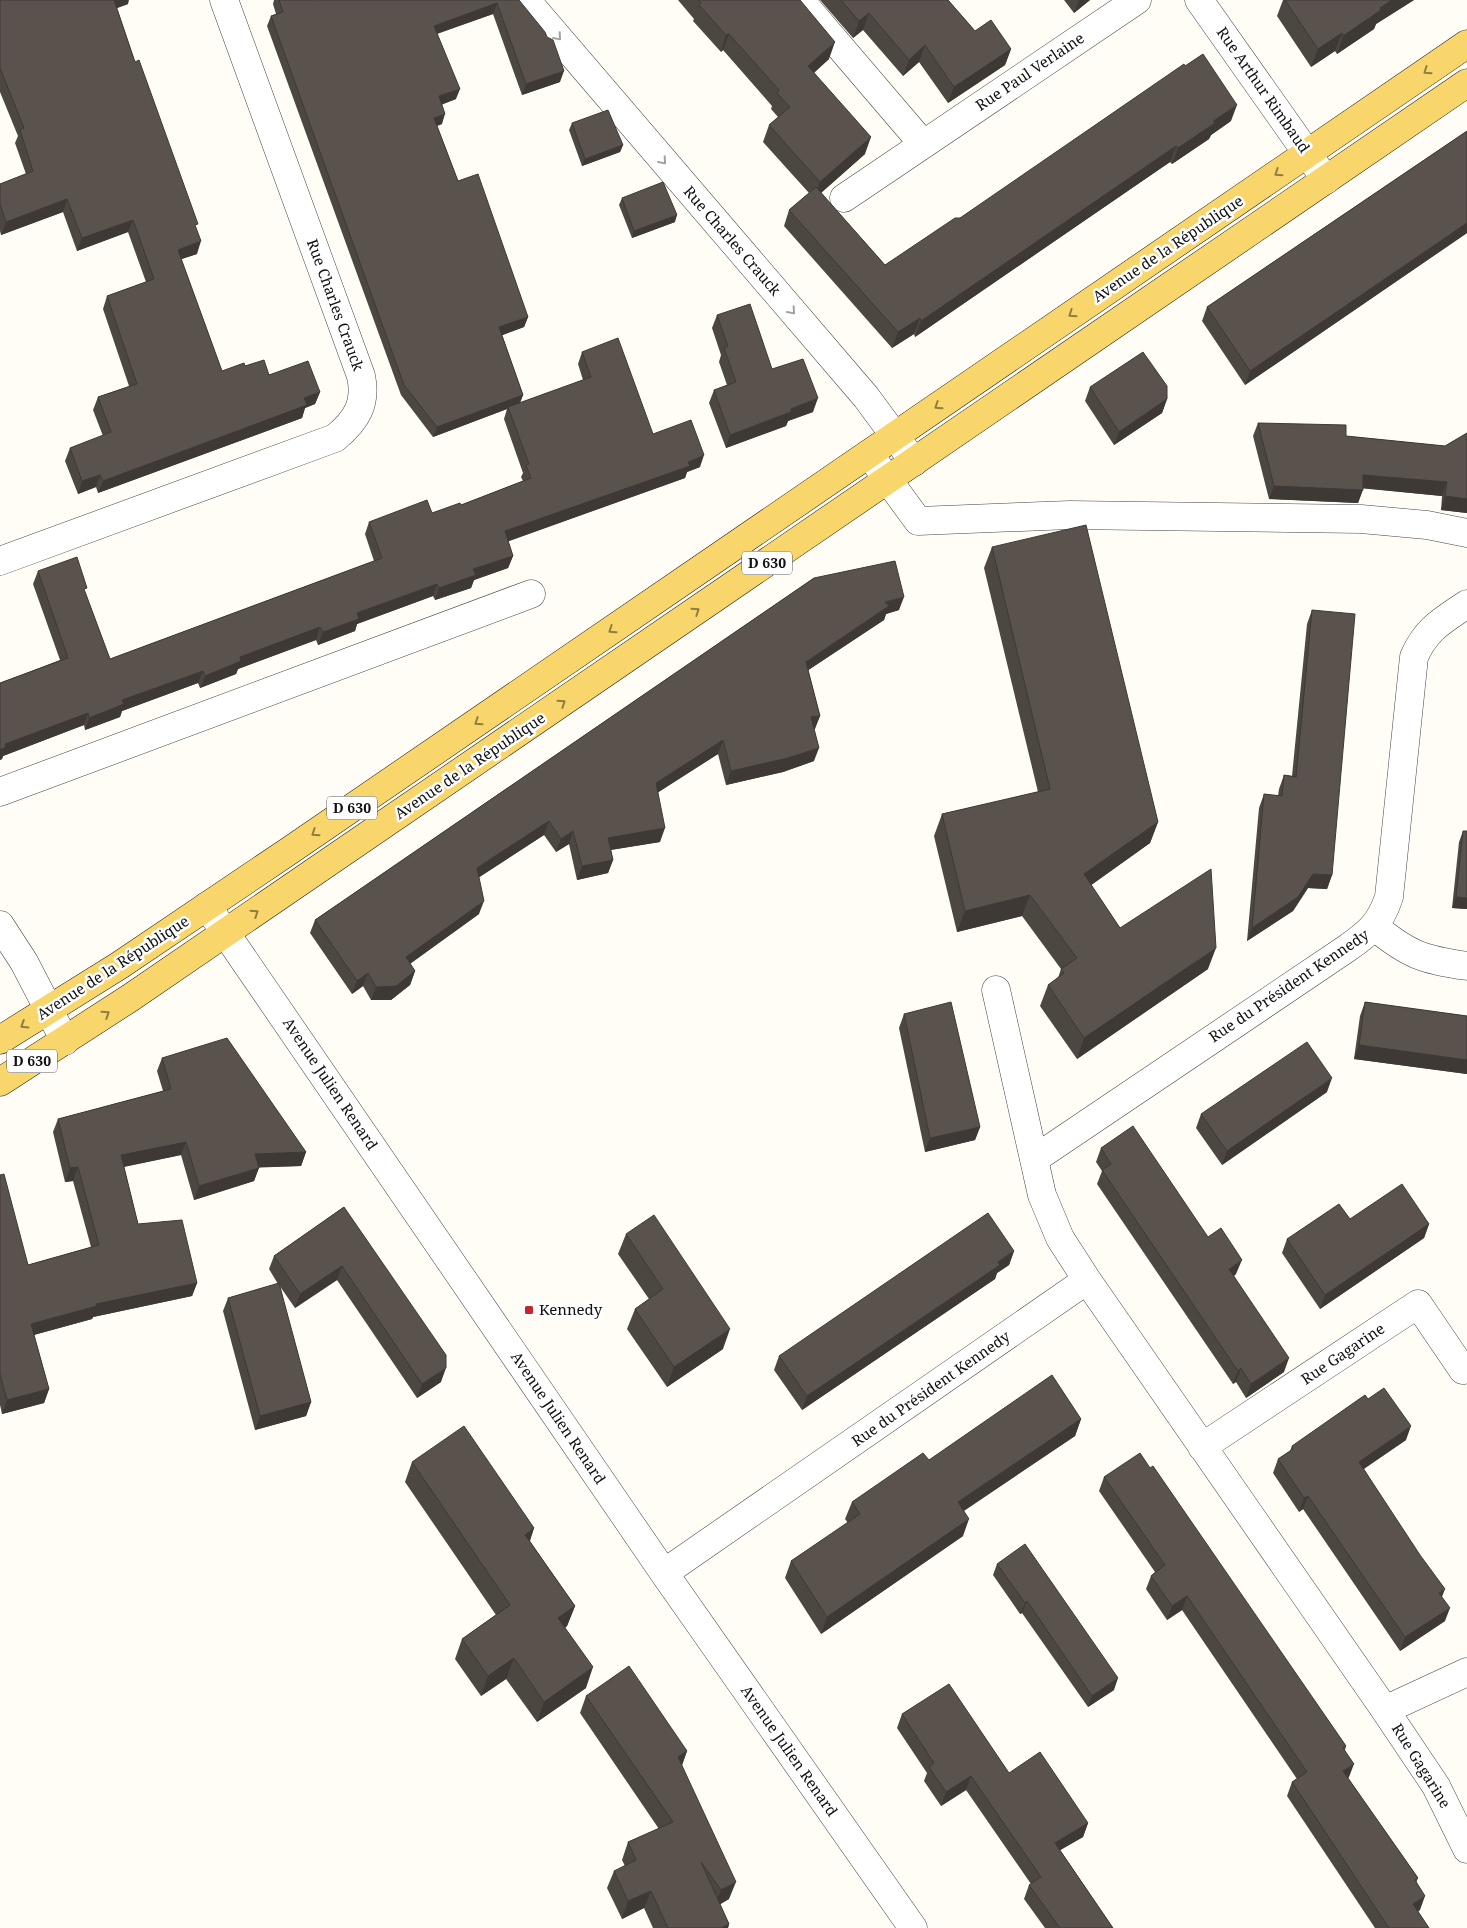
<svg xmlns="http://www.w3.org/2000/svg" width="1467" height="1928" font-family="'Noto Serif',serif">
  <rect width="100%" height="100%" fill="#fffdf5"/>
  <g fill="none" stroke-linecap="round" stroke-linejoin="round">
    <defs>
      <path id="street" d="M526,0L866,397L914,462
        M800,0L923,144
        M1199,0L1326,180
        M844,198L1137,0
        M869,454L918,521L1070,515L1361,519L1427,525L1467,533
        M0,561L335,438C356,421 367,404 361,376L224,0
        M0,792L531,594
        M207,906L664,1573L913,1928
        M0,925L24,962L65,1041
        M1375,927C1409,955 1424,960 1467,966
        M1036,1158L1346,949C1369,933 1380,924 1389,897L1414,657C1426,629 1442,621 1467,604
        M1087,1280L1385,1710L1436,1786L1467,1849
        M1202,1447L1418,1304L1463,1370
        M664,1573L1087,1280L1060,1238L1042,1195L996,990
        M1385,1710L1467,1672"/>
      <path id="primary" d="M0,1040L120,965L289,851L1467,44
        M0,1082L130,998L1467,83"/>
    </defs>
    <!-- street casing -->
    <use href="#street" stroke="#444" stroke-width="29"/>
    <!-- primary casing -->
    <use href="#primary" stroke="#222" stroke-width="29"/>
    <!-- street -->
    <use href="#street" stroke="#fff" stroke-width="28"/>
    <!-- primary -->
    <use href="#primary" stroke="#f9d66b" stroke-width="28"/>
  </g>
  <!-- wall -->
  <path fill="#4d4742" d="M0,0L128,4L117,8L135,62L196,229L197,254L181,259L222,371L245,366L320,392L315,404L305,408L302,418L98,493L96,487L78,494L65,461L70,448L103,436L93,410L98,397L129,386L103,309L107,296L146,282L128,232L77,251L63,212L1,235L0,231V184L26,174L15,143L18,136L0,92Z
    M274,0H312L313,1L519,0L560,82L522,95L493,14L437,34L456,99L442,104V124L437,126L458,181L528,317L524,327L502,335L523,395L520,403L583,380L578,364L582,352L653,434L700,467L687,472L685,478L508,541L513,556L508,568L474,580L471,588L435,600L433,596L357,624L355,631L318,645L316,640L238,669L236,674L200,688L198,683L122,711L120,717L85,730L84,725L3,756L2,759L0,760V683L60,660L33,584L38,571L85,593L110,659L374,561L365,534L369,522L432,513L461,505L523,481L521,477L523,473L504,419L507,409L433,437L401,395L267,26L271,16L276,14L273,4Z
    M678,0H800L829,59L814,73L865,154L821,193L885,265L960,218L1231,121L1211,135L1209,139L1172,164L1170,162L915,337L914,334L892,348L784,226L789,210L809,193L763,142L769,125L778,117L771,109L772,106L723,50L721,52L693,21L694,19Z
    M820,0H948L975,31L1011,49L1005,65L948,103L919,62L903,76L863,30L853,38Z
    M1064,0H1090L1074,13Z
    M1283,0H1414L1376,24L1374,29L1337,54L1335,51L1311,67L1277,16Z
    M572,123L623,145L620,152L582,166L569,130Z
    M1467,131V233L1245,385L1202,321L1207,307Z
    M622,198L675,222L632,238L619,205Z
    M717,315L772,369L813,412L788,421L786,426L726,448L709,403L714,390L727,385L719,362L721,355L712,328Z
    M1090,387L1167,399L1162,413L1114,445L1085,401Z
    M1258,423L1346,436L1445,446L1467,433V513L1441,510L1442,496L1363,488L1358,503L1269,499L1253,436Z
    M992,547L1158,822L1150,843L1091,885L1120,928L1208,969L1077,1059L1040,1006L1048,985L1058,978L1061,969L1022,916L957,932L934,836L942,814L1038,792L984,568Z
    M814,578L899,610L886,614L884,620L808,670L820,716L814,729V761L783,772L726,785L718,754L658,792L660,842L611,850L613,860L608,873L577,880L569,844L556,852L544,835L479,877V914L410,964L415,971L410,985L391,1000H371L363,986L352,994L310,933L315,920Z
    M1312,610L1332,875L1327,889L1308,888L1293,911L1247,941L1259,808L1264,794L1278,796L1279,789L1284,775L1292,776L1307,624Z
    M1463,831L1467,909L1452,908L1459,842Z
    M1365,1002L1467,1016V1074L1354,1059L1360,1016Z
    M904,1014L980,1127L975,1140L925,1152L899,1028Z
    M162,1058L306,1152L301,1166L259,1167L254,1181L194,1200L181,1155L124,1167L138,1224L197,1283L192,1296L93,1317L92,1319L34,1335L49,1389L44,1403L2,1414L0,1405V1175L28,1265L91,1247L73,1181L65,1182L53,1132L58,1119L163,1091L157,1071Z
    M1327,1092L1222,1165L1196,1128L1201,1114Z
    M1101,1148L1236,1274L1234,1276L1284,1372L1246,1398L1236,1382L1233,1384L1097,1184L1102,1171L1096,1162Z
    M344,1207L441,1382L417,1398L337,1280L295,1308L279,1285L311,1402L306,1416L255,1430L223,1311L228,1298L278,1284L269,1269L274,1256Z
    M1350,1219L1429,1224L1424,1238L1320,1309L1282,1253L1287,1239Z
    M626,1234L723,1349L667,1387L627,1329L635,1309L649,1299L618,1254Z
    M1014,1251L1009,1265L997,1273L995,1279L802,1410L774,1370L779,1356Z
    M1081,1419L1075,1436L964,1511L963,1536L821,1634L785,1578L791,1561L848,1523L845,1519L852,1502L929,1460Z
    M1406,1440L1364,1469L1442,1597L1445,1621L1400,1651L1303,1509L1299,1512L1273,1473L1278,1459L1290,1451L1292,1446Z
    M412,1462L534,1528L530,1541L575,1606L567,1626L565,1628L586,1688L537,1722L506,1679L481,1696L455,1659L462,1639L496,1615L405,1482Z
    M1150,1468L1346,1746L1345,1750L1349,1777L1348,1778L1418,1878L1416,1883L1420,1910L1418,1911L1429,1928H1375L1287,1796L1292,1782L1297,1779L1182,1610L1167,1620L1146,1589L1151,1576L1155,1572L1099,1491L1104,1477Z
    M997,1564L1114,1690L1088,1707L1022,1613L1020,1614L993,1575Z
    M586,1696L687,1751L682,1765L729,1899L720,1904L729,1924L728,1928H653L644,1908L622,1919L607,1888L614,1871L625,1866L622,1860L628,1842L659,1829L580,1713Z
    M902,1714L1009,1773L1088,1823L1083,1837L1060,1850L1113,1928H1045L1024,1899L1029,1885L1031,1884L966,1790L941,1806L924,1781L927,1773L897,1728Z"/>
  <!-- shaded-wall -->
  <path fill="#3f3936" d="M113,0H129L128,4L109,11Z
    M1079,0H1090L1074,13Z
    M1392,0H1414L1376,24L1374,29L1337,54L1343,36L1380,8Z
    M497,3L493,14L430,36L434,26Z
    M869,13L863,30L853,38L859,21Z
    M1342,33L1335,51L1311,67L1318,49Z
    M729,34L723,50L721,52L726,35Z
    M835,42L829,59L802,83L808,66Z
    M925,45L919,62L903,76L909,60Z
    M1011,49L1005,65L948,103L954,87Z
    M564,71L560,82L522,95L526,84Z
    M460,89L456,99L436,107L439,96Z
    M1237,105L1231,121L1211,135L1209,139L1172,164L1178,148L1213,121Z
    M445,114L442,124L430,128L434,118Z
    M871,137L865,154L814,199L820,182Z
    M623,145L620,152L582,166L585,159Z
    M1176,146L1170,162L915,337L921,321Z
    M67,199L63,212L1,235L6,222Z
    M677,215L675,222L632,238L634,231Z
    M133,220L128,232L77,251L82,238Z
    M1467,223V233L1245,385L1250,371Z
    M201,241L197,254L173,262L178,250Z
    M528,317L524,327L495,338L499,327Z
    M920,318L914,334L892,348L898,332Z
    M320,392L315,404L305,408L302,418L98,493L103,481Z
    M523,395L519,405L508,407L507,409L433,437L437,427Z
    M818,398L813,412L788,421L786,426L726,448L730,435L791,409Z
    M1167,399L1162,413L1114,445L1119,432Z
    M704,455L700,467L687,472L685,478L501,544L505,531L688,462Z
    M100,475L96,487L78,494L82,481Z
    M1363,475L1447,482L1442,496L1359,488Z
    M1274,486L1363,490L1358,503L1269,499Z
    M1445,496L1467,499V513L1441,510Z
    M513,556L508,568L474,580L471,588L435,600L439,588L473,569Z
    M437,584L433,596L357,624L355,631L318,645L323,632L357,613Z
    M904,597L899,610L886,614L884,620L801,675L806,662L885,602Z
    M320,627L316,640L238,669L236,674L200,688L205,676L240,657Z
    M203,671L198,683L122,711L120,717L85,730L89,718L122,700Z
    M88,713L84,725L3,756L2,759L0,760V750L5,744Z
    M820,716L815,729L807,731L811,717Z
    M723,740L718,754L651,797L656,783Z
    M819,748L814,761L783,772L726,785L731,771Z
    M549,821L544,835L472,882L477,868Z
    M1158,822L1150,843L1076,896L1084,874Z
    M665,828L660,842L603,851L608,838Z
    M573,831L569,844L556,852L561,839Z
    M613,860L608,873L577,880L582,866Z
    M1313,874L1332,875L1327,889L1308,888L1293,911L1247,941L1252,928Z
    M1030,895L1022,916L957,932L965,911Z
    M1456,897L1467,898V909L1452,908Z
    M484,901L479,914L401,970L406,957Z
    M1216,948L1208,969L1077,1059L1084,1038Z
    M415,971L410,985L391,1000H371L376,987Z
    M368,973L363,986L352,994L357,981Z
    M1359,1045L1467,1060V1074L1354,1059Z
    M1332,1078L1327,1092L1222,1165L1227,1151Z
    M980,1127L975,1140L925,1152L930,1138Z
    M186,1142L181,1155L117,1168L121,1155Z
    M306,1152L301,1166L250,1168L255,1154Z
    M78,1167L73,1181L65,1182L70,1168Z
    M259,1168L254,1181L194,1200L199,1186Z
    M1429,1224L1424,1238L1320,1309L1325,1295Z
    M1014,1251L1009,1265L997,1273L995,1279L802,1410L807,1396Z
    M1242,1260L1236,1274L1224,1283L1229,1269Z
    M342,1266L337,1280L295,1308L300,1294Z
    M197,1283L192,1296L93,1317L92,1319L26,1337L31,1324L96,1304Z
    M730,1329L723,1349L667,1387L674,1367Z
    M1289,1358L1284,1372L1246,1398L1251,1384Z
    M446,1368L441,1382L417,1398L422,1384Z
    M1241,1368L1236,1382L1233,1384L1238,1371Z
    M49,1389L44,1403L2,1414L7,1400Z
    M311,1402L306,1416L255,1430L260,1416Z
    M1081,1419L1075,1436L951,1519L958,1502Z
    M1411,1426L1406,1440L1354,1475L1359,1462Z
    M1308,1496L1303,1509L1299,1512L1304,1498Z
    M969,1519L963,1536L821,1634L827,1617Z
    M534,1528L527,1548L525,1535Z
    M1445,1589L1440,1602L1439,1593Z
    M1187,1596L1182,1610L1167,1620L1172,1606Z
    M1027,1601L1022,1613L1020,1614L1025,1603Z
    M575,1606L567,1626L550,1638L558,1618Z
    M1450,1608L1445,1621L1400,1651L1405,1637Z
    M514,1658L506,1679L481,1696L488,1676Z
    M593,1667L586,1688L537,1722L544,1702Z
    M1118,1678L1114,1690L1088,1707L1092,1696Z
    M687,1751L681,1768L678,1757Z
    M1354,1764L1349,1777L1338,1785L1343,1771Z
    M971,1776L966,1790L941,1806L946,1792Z
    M1088,1823L1083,1837L1050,1856L1055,1843Z
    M736,1882L729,1899L714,1908L721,1890Z
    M651,1891L644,1908L622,1919L628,1901Z
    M1425,1896L1420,1910L1408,1918L1413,1904Z
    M729,1924L728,1928H721Z"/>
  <!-- building -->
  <path fill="#5a524d" stroke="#3f3936" d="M0,0H114L135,62L139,60L198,224L195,225L201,241L178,250L222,371L244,363L245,366L264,360L269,375L308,361L320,392L304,398L307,405L103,481L100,475L82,481L70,448L111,432L98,397L137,384L107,296L154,279L133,220L82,238L67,199L6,222L0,204V184L33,171L20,130L24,128L0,68Z
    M279,0H312L313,1L316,0H519L545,32L547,37L553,40L564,71L526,84L497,3L434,26L460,89L439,96L445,114L434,118L458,181L478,174L528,317L499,327L523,395L437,427L404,385L271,16L283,12Z
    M698,0H800L835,42L808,66L871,137L820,182L769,125L790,107L777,93L779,90L729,34L726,35L699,5L701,3Z
    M841,0H948L975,31L991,20L1011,49L954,87L925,45L909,60L869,13L859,21Z
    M1285,0H1392L1380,8L1381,10L1343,36L1342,33L1318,49Z
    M1203,54L1237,105L1213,121L1215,123L1178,148L1176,146L921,321L920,318L898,332L789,210L816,187L885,265L955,218H960L1184,64L1185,66Z
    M608,110L623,145L585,159L572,123Z
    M1467,131V223L1250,371L1207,307Z
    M663,182L677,215L634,231L622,198Z
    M750,304L772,369L803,359L818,398L791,409V412L730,435L714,390L736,382L724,348L728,346L717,315Z
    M618,338L653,434L691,420L704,455L688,462L690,466L505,531L513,556L473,569L476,575L439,588L437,584L357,613L359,619L323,632L320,627L240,657L241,661L205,676L203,671L122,700L124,704L89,718L88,713L5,744L6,747L0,750V683L68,658L38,571L77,557L87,588L84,589L110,659L382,558L369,522L427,500L432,513L460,503L461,505L531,478L526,465L529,464L508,407L591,377L582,352Z
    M1143,352L1167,386V399L1119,432L1090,387Z
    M1258,423L1346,425V436L1445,446L1467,433V499L1445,496L1447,482L1363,475V490L1274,486Z
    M1086,525L1158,822L1084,874L1120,928L1211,869L1216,948L1084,1038L1048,985L1064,973L1061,969L1077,958L1030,895L965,911L942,814L1050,789L992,547Z
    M895,561L904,597L885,602L889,606L806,662L820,716L811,717L819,748L788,758L731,771L723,740L656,783L665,828L608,838L613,860L582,866L573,831L561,839L549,821L477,868L484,901L406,957L415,971L396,986L376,987L368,973L357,981L315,920L814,578Z
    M1312,610L1355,614L1332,875L1313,874L1298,897L1252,928L1264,794L1282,796L1284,775L1296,777Z
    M1463,831H1467V898L1456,897Z
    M951,1002L980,1127L930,1138L904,1014Z
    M1365,1002L1467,1016V1060L1359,1045Z
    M227,1038L306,1152L255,1154L259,1168L199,1186L186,1142L121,1155L138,1224L182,1220L197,1283L96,1304L97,1306L31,1324L49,1389L7,1400L0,1374V1175L4,1174L28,1265L99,1245L78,1167L70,1168L58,1119L171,1089L162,1058Z
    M1307,1042L1332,1078L1227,1151L1201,1114Z
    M1133,1126L1208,1237L1221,1228L1242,1260L1229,1269L1289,1358L1251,1384L1241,1368L1238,1371L1102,1170L1111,1164L1101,1148Z
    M1402,1184L1429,1224L1325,1295L1287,1239L1339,1204L1350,1219Z
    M344,1207L446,1355V1368L422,1384L342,1266L300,1294L274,1256Z
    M988,1213L1014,1251L998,1262L1000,1265L807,1396L779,1356Z
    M654,1215L730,1329L674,1367L635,1309L663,1289L626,1234Z
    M279,1283L311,1402L260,1416L228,1298Z
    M1052,1375L1081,1419L958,1502L969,1519L827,1617L791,1561L860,1514L852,1502L923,1453L929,1460Z
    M1384,1388L1411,1426L1359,1462L1420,1555L1445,1589L1439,1593L1450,1608L1405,1637L1308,1496L1304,1498L1278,1459L1293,1449L1292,1446L1365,1395L1368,1399Z
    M464,1426L534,1528L525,1535L575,1606L558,1618L593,1667L544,1702L514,1658L488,1676L462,1639L510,1605L412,1462Z
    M1140,1453L1150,1468L1153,1466L1346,1746L1343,1748L1354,1764L1343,1771L1418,1878L1415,1880L1425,1896L1413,1904L1429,1928H1389L1292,1782L1307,1772L1187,1596L1172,1606L1151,1576L1165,1565L1104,1477Z
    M1025,1544L1118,1678L1092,1696L1027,1601L1025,1603L997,1564Z
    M629,1666L687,1751L678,1757L736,1882L721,1890L701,1862L729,1924L721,1928H668L651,1891L628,1901L614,1871L636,1860L628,1842L673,1822L586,1696Z
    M949,1684L1009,1773L1040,1752L1088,1823L1055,1843L1113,1928H1060L1029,1885L1041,1877L971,1776L946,1792L929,1767L934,1763L902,1714Z"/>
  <!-- one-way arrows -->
  <defs><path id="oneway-chevron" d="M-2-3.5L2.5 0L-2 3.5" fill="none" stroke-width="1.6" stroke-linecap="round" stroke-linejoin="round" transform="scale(1.25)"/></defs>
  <g stroke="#a0a0a0">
    <use href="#oneway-chevron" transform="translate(558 37) rotate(49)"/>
    <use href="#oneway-chevron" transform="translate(663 161) rotate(49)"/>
    <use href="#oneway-chevron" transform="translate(792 311) rotate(49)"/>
  </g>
  <g stroke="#917d42">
    <use href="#oneway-chevron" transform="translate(1427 71) rotate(146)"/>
    <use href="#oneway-chevron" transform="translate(1278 173) rotate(146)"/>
    <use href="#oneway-chevron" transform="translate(1072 314) rotate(146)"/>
    <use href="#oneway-chevron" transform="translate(938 406) rotate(146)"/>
    <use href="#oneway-chevron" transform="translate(696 611) rotate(-34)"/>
    <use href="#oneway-chevron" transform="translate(612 630) rotate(145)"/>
    <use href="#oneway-chevron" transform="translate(562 703) rotate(-34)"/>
    <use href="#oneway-chevron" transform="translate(478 722) rotate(146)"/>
    <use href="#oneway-chevron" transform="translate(315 833) rotate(146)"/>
    <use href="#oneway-chevron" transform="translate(255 913) rotate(-34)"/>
    <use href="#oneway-chevron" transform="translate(106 1014) rotate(-33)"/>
    <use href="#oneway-chevron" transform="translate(24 1025) rotate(148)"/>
  </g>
  <!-- markers -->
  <rect fill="#c4262e" stroke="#fff" stroke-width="2" x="524" y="1305" width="10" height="10" rx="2.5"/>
  <g text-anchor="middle" stroke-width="5" stroke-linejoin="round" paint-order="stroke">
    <!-- shield labels -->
    <g fill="#fff" stroke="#585858" stroke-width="1">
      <rect x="742" y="551.5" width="50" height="23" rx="4"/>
      <rect x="327" y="796.5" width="50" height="23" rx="4"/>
      <rect x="7" y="1049.5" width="50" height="23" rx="4"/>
    </g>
    <g font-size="14" font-weight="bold" fill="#111">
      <text x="767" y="568">D 630</text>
      <text x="352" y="813">D 630</text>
      <text x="32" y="1066">D 630</text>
    </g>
    <!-- street labels -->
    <g font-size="15" fill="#111" stroke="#fff">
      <text transform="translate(1030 72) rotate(-34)" y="5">Rue Paul Verlaine</text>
      <text transform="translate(1263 90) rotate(55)" y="5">Rue Arthur Rimbaud</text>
      <text transform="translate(732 241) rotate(49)" y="5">Rue Charles Crauck</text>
      <text transform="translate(1168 249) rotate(-34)" y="5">Avenue de la République</text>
      <text transform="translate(335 305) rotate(70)" y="5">Rue Charles Crauck</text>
      <text transform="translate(470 766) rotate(-34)" y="5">Avenue de la République</text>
      <text transform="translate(113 968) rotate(-33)" y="5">Avenue de la République</text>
      <text transform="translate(1289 986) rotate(-34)" y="5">Rue du Président Kennedy</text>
      <text transform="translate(330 1084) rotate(56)" y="5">Avenue Julien Renard</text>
      <text transform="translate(1343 1354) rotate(-34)" y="5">Rue Gagarine</text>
      <text transform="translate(931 1389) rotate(-35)" y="5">Rue du Président Kennedy</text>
      <text transform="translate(558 1418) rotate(56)" y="5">Avenue Julien Renard</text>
      <text transform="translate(789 1751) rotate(55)" y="5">Avenue Julien Renard</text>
      <text transform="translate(1421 1766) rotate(58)" y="5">Rue Gagarine</text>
    </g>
    <!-- poi labels -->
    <g font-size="15" fill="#111" stroke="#fff" text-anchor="start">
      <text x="539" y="1315">Kennedy</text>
    </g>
  </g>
</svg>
